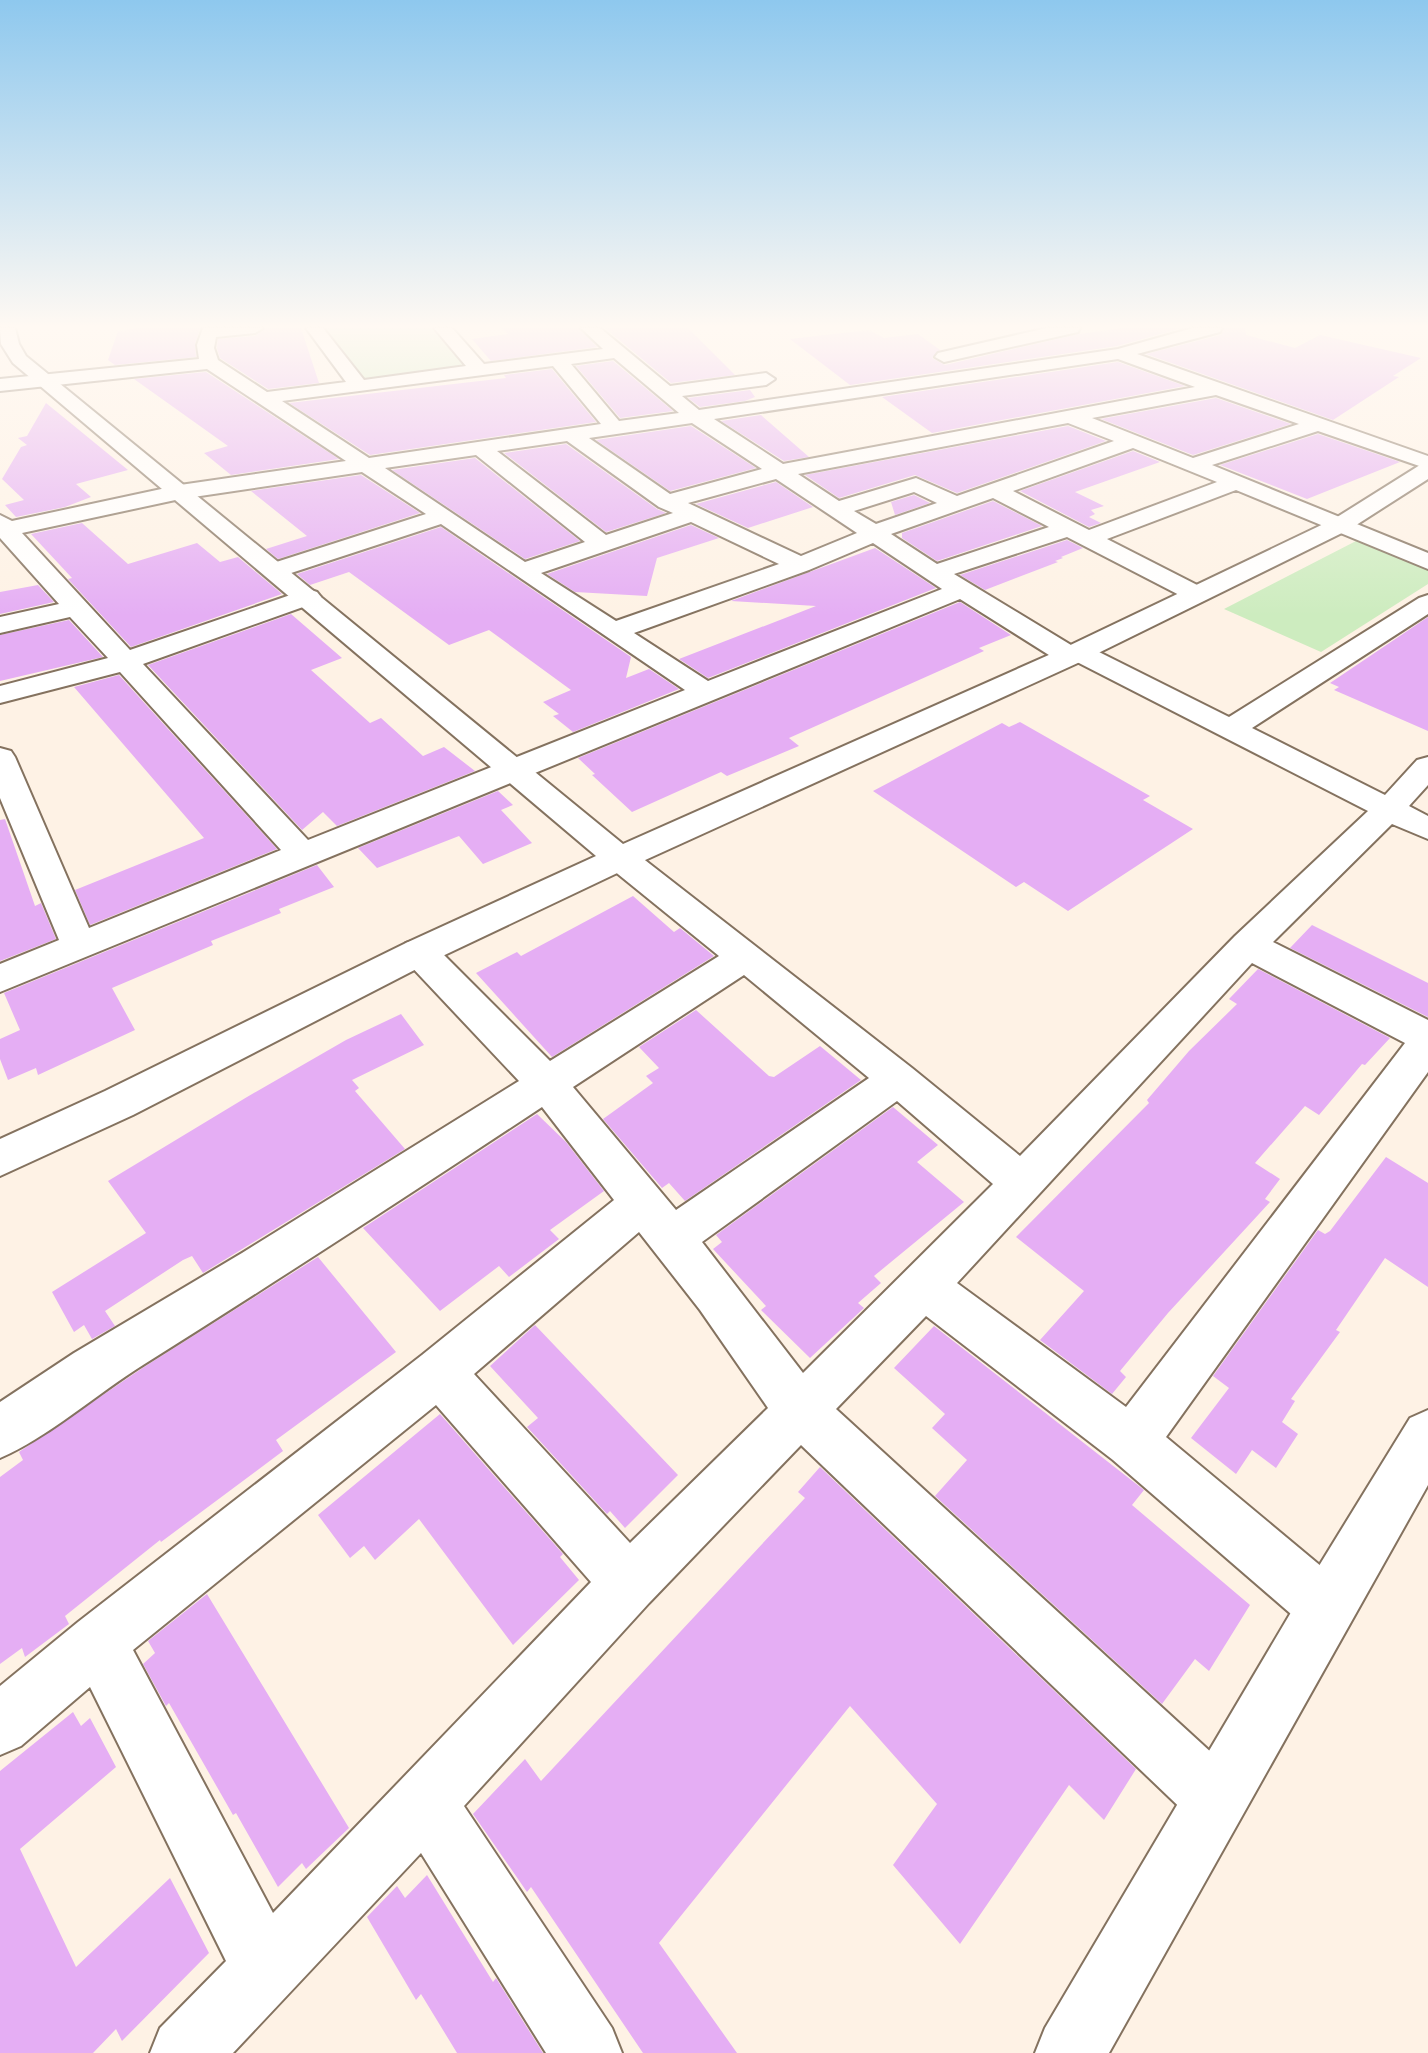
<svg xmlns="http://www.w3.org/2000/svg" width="1428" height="2053" font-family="'Crimson Pro',serif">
  <rect width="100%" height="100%" fill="#fef2e5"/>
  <!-- green -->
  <path fill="#cdecbf" d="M323,328H431L466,367L361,381Z
    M1356,541L1365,542L1428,567V584L1321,652L1224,609Z"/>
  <!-- building -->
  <path fill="#e5aef4" d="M138,328H200L195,344L196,357L115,365L108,360L118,331Z
    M266,328H301L319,383L268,389L220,358L217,348L218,339L255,336Z
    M501,328H579L597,347L491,361L472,339L508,334Z
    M605,328H688L735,375L671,383Z
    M1122,328H1182L1117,346L850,385L790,339L869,330L884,338L918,334L940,350L932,358L945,365L1079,334Z
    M1224,328H1245L1246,335L1295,348L1320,335L1421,358L1393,376L1399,377L1333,420L1146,354L1221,335Z
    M613,361L673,411L620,418L576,366Z
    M1118,362L1185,386L932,433L882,397Z
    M552,369L596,422L370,455L289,403L506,378L504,375Z
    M206,372L339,459L231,475L204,453L228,446L134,379Z
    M750,390L755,397L745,401L700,407L688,398Z
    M1216,398L1291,424L1193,455L1101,419Z
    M46,403L128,470L76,484L91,497L65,507L16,517L5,505L24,500L2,479L21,447L27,445L18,438L27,436Z
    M761,415L809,457L784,461L721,421Z
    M691,426L756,468L670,491L596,440Z
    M1068,426L1106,441L957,493L915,475L839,498L805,475Z
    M1318,434L1400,462L1307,499L1220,465Z
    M566,444L657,509L666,513L606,532L504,453Z
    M1133,451L1160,462L1075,492L1104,506L1091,510L1095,514L1089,517L1101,523L1089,527L1020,491Z
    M475,458L580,541L525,559L392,470Z
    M361,475L420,513L278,559L266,549L307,536L251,491Z
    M776,482L813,507L748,528L696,504Z
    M914,495L930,503L895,515L891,502Z
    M993,501L1042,526L937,561L902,538V533Z
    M82,523L128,564L197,543L220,562L238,557L282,594L131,647L68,579L72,578L31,534Z
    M691,525L719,538L657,558L647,596L575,592L547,574Z
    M441,527L631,657L626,678L649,669L679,689L573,732L553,716L559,714L543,702L571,690L489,630L449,645L349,572L310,585L297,574Z
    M1067,540L1083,548L1061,557L1063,558L1055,561L1058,562L985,590L960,575Z
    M875,548L936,588L708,678L679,659L816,606L731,601Z
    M38,585L54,602L0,614V592Z
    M960,602L1011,635L979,648L984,651L789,738L799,746L727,776L721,772L632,812L592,775L595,774L578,758Z
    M291,614L342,658L311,670L370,723L381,718L423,756L444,747L475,771L337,826L323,812L302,830L148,665Z
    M1428,617V731L1334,690L1339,687L1330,683Z
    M69,620L103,657L0,681V635Z
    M119,675L277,849L90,925L75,890L204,838L74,687Z
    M1020,722L1150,796L1143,800L1193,829L1068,911L1024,882L1016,887L873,791L1002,723L1009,727Z
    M498,791L513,805L501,810L532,843L483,864L459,836L377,868L358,848Z
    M5,819L35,906L41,903L56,939L0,961V820Z
    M317,865L334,887L279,909L281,913L211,941L213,945L112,988L135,1030L38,1075L36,1068L8,1080L0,1059V1039L20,1030L4,993Z
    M633,896L674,932L680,928L714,956L552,1057L476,973L517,952L521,956Z
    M1312,925L1428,983V1017L1290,948Z
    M1258,969L1390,1038L1365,1065L1362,1064L1319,1115L1305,1106L1255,1163L1280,1179L1265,1199L1270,1202L1168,1313L1120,1371L1126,1377L1112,1394L1040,1340L1084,1291L1016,1237L1149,1103L1147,1100L1189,1051L1237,1004L1229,999Z
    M696,1010L769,1076L774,1077L820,1046L861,1080L685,1201L669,1183L662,1188L603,1119L653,1083L646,1076L659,1068L639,1047Z
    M401,1014L424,1045L352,1080L359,1088L355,1091L405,1149L203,1273L192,1256L183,1260L105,1311L115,1326L92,1339L84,1325L74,1332L52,1292L146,1233L108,1181L247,1097L346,1040Z
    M893,1107L938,1145L917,1162L964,1202L874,1276L881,1283L858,1303L864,1308L810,1358L761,1310L766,1306L713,1249L722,1242L716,1235Z
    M537,1114L566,1142L604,1191L550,1230L559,1239L509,1277L499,1266L440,1311L363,1228Z
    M1386,1157L1428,1183V1287L1385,1258L1336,1330L1340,1332L1291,1399L1295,1401L1282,1422L1298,1434L1276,1468L1252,1450L1236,1474L1191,1438L1229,1388L1213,1376L1318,1230L1325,1234L1330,1231Z
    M318,1257L396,1352L276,1440L283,1451L161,1542L160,1540L65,1616L69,1624L25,1657L22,1648L0,1664V1477L23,1460L19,1452L144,1367Z
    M535,1325L678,1475L625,1528L610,1511L607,1514L527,1427L538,1418L490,1366Z
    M934,1326L1144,1490L1132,1505L1250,1605L1209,1671L1195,1659L1162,1704L935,1496L967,1460L932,1428L945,1414L894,1368Z
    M440,1414L563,1554L560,1557L579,1580L513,1645L419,1519L375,1560L364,1546L350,1558L318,1515Z
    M820,1467L1136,1769L1104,1820L1069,1785L960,1944L893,1865L937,1804L850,1706L659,1943L737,2053H643L531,1887L527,1892L473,1814L525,1759L541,1781L805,1498L798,1492Z
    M207,1594L349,1828L306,1869L302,1863L278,1887L236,1813L233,1815L169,1703L166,1706L143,1664L155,1653L148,1641Z
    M73,1712L81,1726L90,1718L116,1767L20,1849L76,1967L170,1878L209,1953L122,2041L116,2029L93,2053H0V1771Z
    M427,1875L493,1982L496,1978L543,2053H457L421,1994L416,2000L367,1917L397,1886L405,1898Z"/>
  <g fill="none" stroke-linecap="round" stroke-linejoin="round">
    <defs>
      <path id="minor" d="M203,328H263L255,333L216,337L214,348L218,360L267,392L346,382L306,328H323L364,380L466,366L434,328H452L484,364L603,349L581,328H600L670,386L766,373L775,379L766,385L682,396L699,410L1118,349L1193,328H1222L1220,332L1137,354L1428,456V469L1318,431L1212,465L1428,553V569L1236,490L1107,539L1205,589L1209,594L1205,599L1196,602L1187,599L1067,537L954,574L1071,645L1087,646L1229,717L1419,598L1428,595V614L1252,728L1385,795L1417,760L1428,757V785L1409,806L1428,816V839L1392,824L1273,942L1428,1020V1072L1166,1437L1346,1587L1354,1607L1346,1627L1326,1635L1306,1627L1113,1460L926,1316L836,1409L1237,1776L1246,1798L1237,1820L1215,1829L1193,1820L801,1445L649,1603L464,1806L612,2028L622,2053H546L421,1853L233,2053H150L160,2028L226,1961L90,1687L21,1746L0,1755V1686L78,1622L422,1355L614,1200L542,1107C410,1194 277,1281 143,1365C98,1393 47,1438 0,1458V1402L74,1353L242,1253L519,1081L406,961L401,952L406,943L419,939L432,943L550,1061L719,956L608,866L603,858L608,850L620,847L632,850L912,1068L1020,1156L1235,936L1368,811L1077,662H1060L960,599L0,992V964L59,940L0,798V748L11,751L15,757L89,928L281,850L120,672L0,703V686L108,658L70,617L0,633V617L59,604L0,538V515L12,521L180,485L346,461L207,369L0,391V379L199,359L197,345ZM614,358L679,413L619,421L571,364ZM1118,359L1195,387L783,464L714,419ZM553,366L601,424L369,458L282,401ZM1216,395L1299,424L1193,458L1092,418ZM692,423L762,469L670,494L589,438ZM1068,423L1114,441L957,496L916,478L839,501L798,474ZM567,441L659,507L673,513L606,535L497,451ZM1133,448L1217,482L1089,530L1013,491ZM476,455L585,542L525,562L385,468ZM362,472L426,514L267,565L264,570L267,575L276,577L285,575L441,524L685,690L308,840L143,664L317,602L321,597L317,592L308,589L299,592L130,650L22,533L180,499ZM776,479L857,533L801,556L688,503ZM914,492L937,503L876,524L854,511ZM993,498L1049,527L937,564L891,534ZM691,522L779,564L616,621L541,573ZM873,543L942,589L708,681L634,633L809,570ZM1252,963L1405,1043L1126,1407L957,1283ZM744,975L869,1078L676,1210L573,1087ZM897,1101L993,1184L803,1373L702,1242ZM639,1232L700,1310L768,1408L630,1543L474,1374ZM436,1405L591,1582L273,1913L133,1650Z
        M1047,328H1080L1078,332L944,362L935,357L938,353Z"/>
      <path id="tertiary" d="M0,328H15L19,344L26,356L623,844L1060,650L1334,519L1420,465L1428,464V479L1350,529L1080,662L632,866L432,961L133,1115L0,1176V1139L105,1091L406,943L596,856L13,363L1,344Z
        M1428,1410V1485L1109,2053H1035L1045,2028L1306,1587L1410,1418Z"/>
    </defs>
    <!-- minor casing -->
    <use href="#minor" stroke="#84725f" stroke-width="4"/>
    <!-- tertiary casing -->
    <use href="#tertiary" stroke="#84725f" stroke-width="4"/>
    <!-- minor -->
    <use href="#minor" fill="#fff" fill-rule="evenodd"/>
    <!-- tertiary -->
    <use href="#tertiary" fill="#fff" fill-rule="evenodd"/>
  </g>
  <!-- sky -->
  <linearGradient id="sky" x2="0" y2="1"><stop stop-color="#8ec8ee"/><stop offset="0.53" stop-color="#fff9f3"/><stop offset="1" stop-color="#fff9f3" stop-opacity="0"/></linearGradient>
  <rect width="1428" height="616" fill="url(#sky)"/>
</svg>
